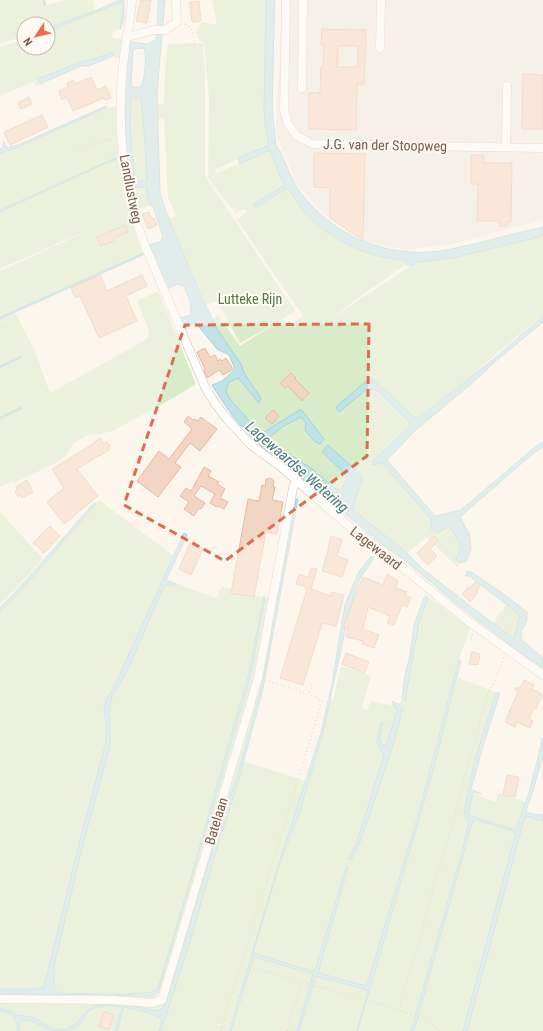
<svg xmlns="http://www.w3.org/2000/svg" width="543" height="1031" font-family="'Roboto Condensed',sans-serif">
  <rect width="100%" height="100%" fill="#fdf6ec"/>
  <!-- industrial -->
  <path fill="#efe9e4" d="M284,0H543V220L452,244L406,250L364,241L326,216L297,185L276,134V113Z"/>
  <!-- green -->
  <path fill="#d8ecc9" d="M0,0H44L45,5L67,0H93L95,11L48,28V24H24V36L0,44Z
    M212,0H266L264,109L265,124L269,145L216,169L215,174L270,150L280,176L285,185L254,204V206L256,207L288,188C294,197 299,206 306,213C332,240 368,258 405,260L407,261L406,264L325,322L417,262L453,258L543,236V315L419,418L413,416L373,379L336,407L339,411L367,389L377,390L410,422V426L372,462L373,465L382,463L432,520L430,528L437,533L448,527L453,531L461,547L456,559L460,563L458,567L450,560L428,538H426L407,553L352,509L362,481L322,453L348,477L341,490L336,489L312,469L270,441V437L282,427L301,417L306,423L315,442L302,409L264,432L260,433L229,398L226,390L229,382L238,378L242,384L244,373L241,364L217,329L212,319L218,315L240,346L276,323L240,343L217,301L206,305L169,219L176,216L168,198L164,118L158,120L157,104H164L165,72L168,44L203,43L205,70V176L295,311L278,322L293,323L303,316L237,220L246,213L247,210L243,209L236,213L215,188L208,178L209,99L204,42L200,41L196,32L202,22L217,25Z
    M117,4H121L123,6L120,29L113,32L112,38L123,39L122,59L113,56L89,66H81L76,68L55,78L35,86L33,82L0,96V47L24,39V48H48V31Z
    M131,42C125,65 125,89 126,113C126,135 127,158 129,180L140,188L146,187L147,196L151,205L135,211L130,189L123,114L128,43Z
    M131,98H141L142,101L146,170L147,180L146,181L136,182L135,181L134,174L130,129Z
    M117,106C116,142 119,182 129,216C133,229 138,242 143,254L15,312L35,351L50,393L142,342L148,337L149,331L137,301L158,291L196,384L158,407L112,431L101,434L88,435L74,443L68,452L65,457L58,462L12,484L14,480L0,487V271L81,234L84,232L0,269V212L104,164L116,160L115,158L0,210V153L18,147L106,108Z
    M99,500L174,556L114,687L106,700L104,711L106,719V742L80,840L44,987L38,989H0V612L26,585Z
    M0,512L43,559L0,605Z
    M165,584L175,586L177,584L216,598L222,586L264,598L249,672L188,888L158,988L154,992L131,994L58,993L54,988V966L83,844L110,746V733L109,710L112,697L128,669Z
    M279,594L262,685L238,774L222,818L167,999L163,1007L157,1012L138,1007L116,1004L93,1006L85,1013L74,1025L63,1030H55L32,1017L16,1015L11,1011L0,1008V994L152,996L158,992L224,769L251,674L265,598Z
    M425,594L470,628L459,659L419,812L367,985L366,987L319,973V970L348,869L346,867L315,970L312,971L253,953L280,863L299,814L323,733L330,699L333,700L341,666L371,676L362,708L368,710L370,701L394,706L397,709L386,746L382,744L380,738L383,723L379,747L384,755L356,845L349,858L351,860L359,845L392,749L403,708L400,704L402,698L405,701L419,622L428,599L424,598Z
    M507,603L523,615L515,638L493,623Z
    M458,678L496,692C483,732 469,773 464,816L469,820L464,844L411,1031H359Z
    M244,761L306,781L277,869L228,1031H161L190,942L217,848L238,783Z
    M472,793L496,802L499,793L525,802L516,829H513L468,815Z
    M525,815L543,821V1031H467Z
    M473,820H477L513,831L515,835L463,1031H414Z
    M253,957L313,974L297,1031H231Z
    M316,976L367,990L368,994L357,1031H299Z
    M104,1006L122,1007L115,1031H67L73,1030L81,1023L92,1010Z
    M124,1007L150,1013L162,1019L159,1031H117Z
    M0,1011L10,1013L14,1017L17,1024V1031H0Z
    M21,1020H29L52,1031H19Z"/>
  <!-- water -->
  <path fill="#bfe3e8" stroke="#a5d3da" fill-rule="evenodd" d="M124,0V18L121,29H120L123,9V6L121,4H117L48,31V28L95,11L117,1Z
    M158,0H165L157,92L160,193L167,214L200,293L217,329L241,364L244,373L261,398L259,403L238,378L229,382L226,390L229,398L260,433L264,432L301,409L324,439L320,444L315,442L305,430L306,423L301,417L282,427L270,437V441L312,469L336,489L341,490L348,477L322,452L328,445L360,474L362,481L352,509L407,553L424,570L482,615L514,638L520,615L473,579L470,576H466L467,571L473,573L505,595L527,612V621L521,632L522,640L543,658V668L519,652L455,603L430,581L405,561L375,539L324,496L254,440L233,417L212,385L222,381L235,369L229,355L217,349L196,323H192L182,329L178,319L190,315C193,305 188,296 184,286L178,284L167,289L150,245L161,241L163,237L154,209L148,201L146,187L133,188C125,179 125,101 125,85C126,71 127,56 131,42L148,44L156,40L158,12ZM144,48C147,58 145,77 141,87H134L131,86L133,51L135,49ZM131,98H141L145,143L146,170L147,180L146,181L136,182L135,181L134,174L130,129Z
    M266,0H275C274,26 273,52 273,79C272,97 272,115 275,133C275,137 275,141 276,145C277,148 280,150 281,153C286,164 290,175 296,186C325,230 378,256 431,252C447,251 463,246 478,243C500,237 521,232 543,227V236L453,258L418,262L412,266L406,264L407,261L405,260C368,258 332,241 306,214C299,206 294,197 288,188L256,207L254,206V204L285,185L280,176L270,150L239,164L238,158L269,145L265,124L264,109Z
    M113,52V56L89,66H81L76,68L40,84L37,79L64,69L79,62L94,59Z
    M106,106V108L18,147L0,153V149L3,148L4,141L6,148L18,145Z
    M115,158L116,160L104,164L0,212V210Z
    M543,316V322L491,365L477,379L416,430L387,460L435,516L461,510L535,447L543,442V447L535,452L521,464L460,517L469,534L471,549L466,561L460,563L456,559L461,547L453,531L448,527L437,533L430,528L432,520L382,463L373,465L372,462L410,426L409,422L377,390L367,389L339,412L336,407L365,382L373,379L413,416L419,418L475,373L490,362Z
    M296,499H298L263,689L238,783L217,848L190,942L161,1031H159L162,1019L150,1013L124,1007L117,1031H115L122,1007C113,1006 99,1005 91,1010C83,1017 80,1029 69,1031C63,1031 55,1031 50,1030C39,1026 33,1019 21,1020L19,1031H17V1024L14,1017L10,1013L0,1011V1008L11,1011L16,1015L32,1017L55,1030H63L74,1025L85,1013L93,1006L116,1004L138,1007L157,1011L163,1007L167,999L222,818L238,774L262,685Z
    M94,503L96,504L26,585L0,612V608L28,578Z
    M184,533L187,535L166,580L177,584L175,586L165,584L128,669L112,697L109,710L110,733V746L83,844L54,966V988L58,993L131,994L154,992L158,988L188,888L249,672L264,596L265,598L251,674L224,769L158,992L152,996L0,994V989H38L44,987L80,840L106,742V719L104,711L106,700L114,687Z
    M371,556L374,558L359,580L349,612L323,733L299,814L280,863L253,953L312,971L315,970L346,867L348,868L319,970V973L366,986L367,985L419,812L459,659L461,661L434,767L358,1031H357L367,994V990L316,976L299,1031H297L313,974L254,957L231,1031H229L277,869L321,733L332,683L345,605L352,587L360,570Z
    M424,598H428L419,622L405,701L402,698L405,676L410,655L414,625Z
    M496,693H500L484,743L471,789L481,794L473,792L468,815L513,829H516L530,789L543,737V756L533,791L526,811L532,814L543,815V821L525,816L467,1031H463L515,835L513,831L477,820H473L414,1031H411L464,844L469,820L464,816C469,774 483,733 496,693Z
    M393,701L396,704L398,703L403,708L392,749L359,845L351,860L348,858L356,845L384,755L377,742L380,723L383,722L380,738L382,744L386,746L397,710L392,704Z"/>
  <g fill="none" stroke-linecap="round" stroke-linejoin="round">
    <!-- stream -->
    <path stroke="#a5d3da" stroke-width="2.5" d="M44,0L45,5
      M0,318L143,254
      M0,367L21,357
      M0,418L21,408"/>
  </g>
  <!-- building -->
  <path fill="#f3d5c3" stroke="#e6bba3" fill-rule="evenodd" d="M141,0H151L147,23L136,21L139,6H140Z
    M199,1L201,21L192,22L190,2Z
    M322,29L366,30L364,84H357L356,130L309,129V93H320L321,67H323L324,45H321ZM338,46H358V67H337Z
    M523,74L543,75V129H522Z
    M91,77L97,90L106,86L111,98L105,100L104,98L73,111L67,97L62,100L59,91L68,87L67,83L73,80L75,84Z
    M29,97L32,104L21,109L18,103Z
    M42,115L48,127L10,145L4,132Z
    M314,153L365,154L363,239L350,232L330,218V188L314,187Z
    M471,155H484L483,163H512L511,222H507V226H499V221H477L478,184H471Z
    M149,212L152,219L154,218L157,225L148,229L142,214Z
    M125,225L128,232L113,238L114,241L101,246L97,237Z
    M100,275L107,291L142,275L147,286L126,296L137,321L99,338L80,296L75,298L71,288Z
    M205,348L210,357L215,355L218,361L220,359L222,361L226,358L233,369L223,375L219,370L207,378L204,370L205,369L197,352Z
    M291,373L296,378L295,379L309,393L302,401L288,386L285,388L280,383Z
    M273,410L279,416L272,424L265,418Z
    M188,416L193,420L195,419L198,421L201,417L217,429L200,451L190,443L175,463L181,467L158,497L137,481L159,451L169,459L192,429L184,422Z
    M100,438L104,444L107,442L110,446L109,450L100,456V455L77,469L98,496L64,524L47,502L64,488L52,469L93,444V443Z
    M204,467L211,471L208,476L219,482L217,484L225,489L220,498L228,502L224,509L218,506L217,507L210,503L215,494L201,486L194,496L205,503L201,509L199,508L194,516L184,509L189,502L180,496L186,488L191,491Z
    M270,478L274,481L273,487H275L272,500L283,502L277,534L266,532L254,597L231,593L248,499L259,501L262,485L265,486L266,479Z
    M27,480L33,492L22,498L20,495L18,497L15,492L17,490L16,487Z
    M50,526L60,536L44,553L33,543Z
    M331,536L342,540L337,556L348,560L342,577L322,571L329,547H328Z
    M434,536L438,541L430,549L437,556L428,565L417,553Z
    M190,543L203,549L191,575L179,569Z
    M311,568L317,569L311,589L331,596L332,592L344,595L336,626L322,623L303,685L280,678L307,589L305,588V586L296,584L299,574L308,577Z
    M387,574L398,581L395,588L407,592L405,595L411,598L407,607L402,605L394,625L387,623L390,616L368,607L363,629L379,635L374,648L362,644L363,641L346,637L348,628L343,627L363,577L383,585Z
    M475,582L480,586L477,591L478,592L470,602L462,594L468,587L469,589Z
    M472,652L480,654L478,665L469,664Z
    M346,653L369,662L364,673L342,664Z
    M524,680L534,685L532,689L540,693L542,696L536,709L534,708L529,719L533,721L530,728L517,722L515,727L505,722L518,692L514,688H520Z
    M507,775L519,777L515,797L503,795Z
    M104,1012L114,1015L109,1030L99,1026Z"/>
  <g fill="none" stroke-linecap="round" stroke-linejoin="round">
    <defs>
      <path id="minor" d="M132,0C131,19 126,38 124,57C118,104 120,162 132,208C135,220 140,231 144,243L206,389L217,406L226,418L251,445L281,467L351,528L412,575L468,621L543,675
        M286,0L284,110L288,124L297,136L313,144L543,148
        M127,35L132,36L154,30H165L177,22L176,0
        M380,48L381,0
        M302,88L303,0
        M506,147L507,86
        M0,999L113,1000L152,1003L162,1000L246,719L258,678L293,488L296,480"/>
    </defs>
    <!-- minor casing -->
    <use href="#minor" stroke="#d1beb0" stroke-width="9"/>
    <!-- path -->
    <path stroke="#d9b8a5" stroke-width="1.5" stroke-dasharray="1 3" stroke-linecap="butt" d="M185,24C196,30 194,37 194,48
      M79,149L113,138
      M0,328L5,326
      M471,639L473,633
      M244,675L250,676
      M265,680L309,694L313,681
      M242,964L252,968L369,1001L421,1017L440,1031
      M400,1011L402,999L452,824L488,692L492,687L504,657
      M221,1031L322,701L309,694
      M287,1031L302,982"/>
    <!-- minor -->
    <use href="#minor" stroke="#fff" stroke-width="8"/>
  </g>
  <!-- marked area -->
  <path d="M0 0H543V1031H0ZM369,324L367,456L225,561L124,505L185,325Z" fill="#fdf6ec" fill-opacity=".55" fill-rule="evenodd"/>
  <path fill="none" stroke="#dc6d51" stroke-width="3" stroke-dasharray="8 5" stroke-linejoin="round" d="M369,324L367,456L225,561L124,505L185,325Z"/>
  <g text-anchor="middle" stroke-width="4" stroke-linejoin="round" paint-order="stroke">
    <!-- street labels -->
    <g font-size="14" fill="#7a5c4d" stroke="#fffaf3">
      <text transform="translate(385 145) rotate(1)" y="5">J.G. van der Stoopweg</text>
      <text transform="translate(131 189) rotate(79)" y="5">Landlustweg</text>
      <text transform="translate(376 548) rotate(38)" y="5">Lagewaard</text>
      <text transform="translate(216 821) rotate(-73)" y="5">Batelaan</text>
    </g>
    <!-- park labels -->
    <g font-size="14" fill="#537a41" stroke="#fffaf3">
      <text x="250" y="304">Lutteke Rijn</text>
    </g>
    <!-- water labels -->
    <g font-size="15" font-style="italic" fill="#437c86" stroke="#fffaf3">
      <text transform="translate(297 467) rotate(41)" y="5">Lagewaardse Wetering</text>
    </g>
  </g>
  <!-- north arrow -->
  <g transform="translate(36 36) rotate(235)"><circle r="19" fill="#fffaf3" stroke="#cabbb1"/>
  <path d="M0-3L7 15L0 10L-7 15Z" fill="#e76f51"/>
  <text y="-6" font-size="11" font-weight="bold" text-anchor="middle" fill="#7a5c4d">N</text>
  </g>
</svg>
